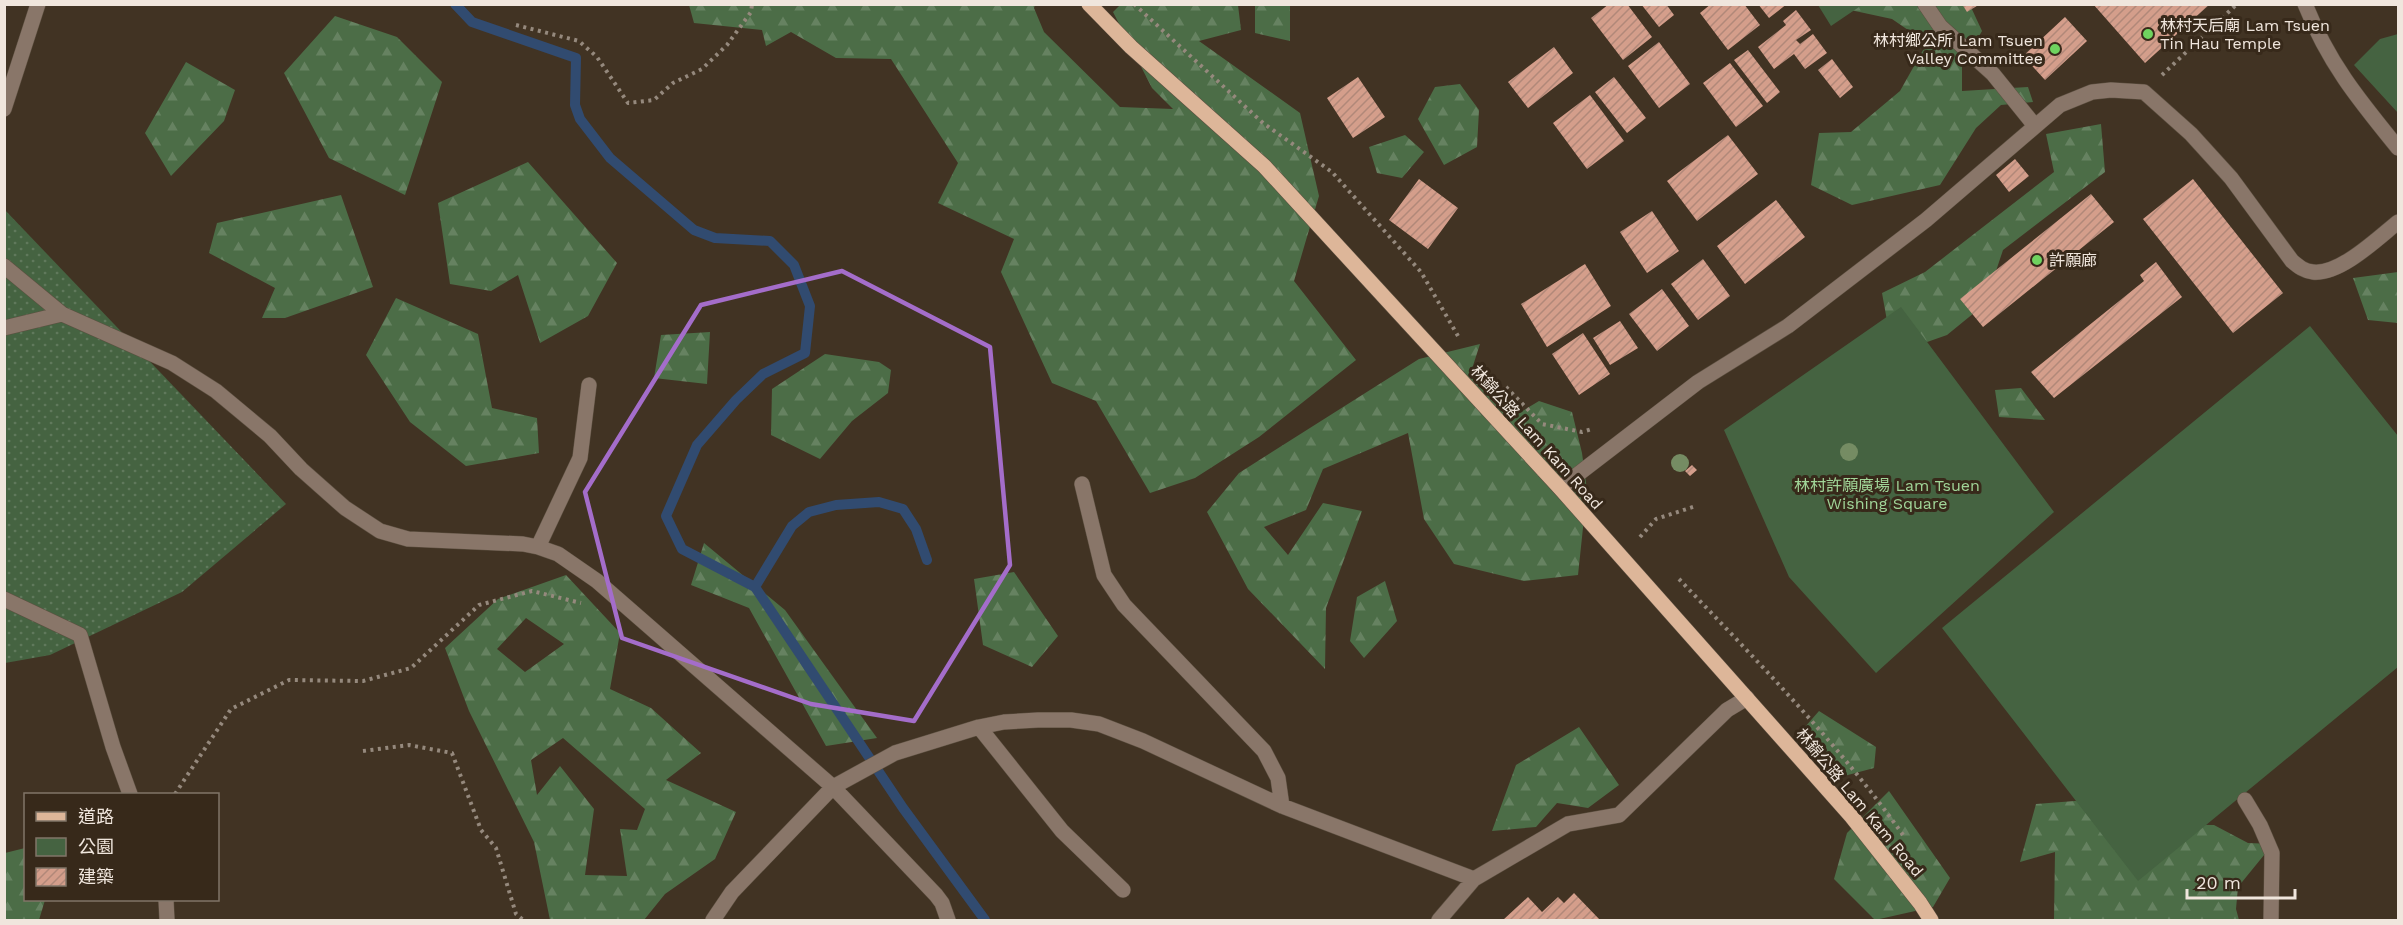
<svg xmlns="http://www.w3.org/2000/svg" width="2403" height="925" font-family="'Work Sans','Noto Sans TC',sans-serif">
  <defs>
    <pattern id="grass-dots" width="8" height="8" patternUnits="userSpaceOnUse" patternTransform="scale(1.5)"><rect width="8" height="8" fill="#456341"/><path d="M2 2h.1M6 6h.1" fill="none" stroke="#60795c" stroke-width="1.8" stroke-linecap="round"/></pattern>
    <pattern id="forest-firs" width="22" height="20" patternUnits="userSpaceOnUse" patternTransform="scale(1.5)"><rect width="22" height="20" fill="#4c6d47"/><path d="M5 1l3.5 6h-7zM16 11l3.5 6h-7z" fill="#668261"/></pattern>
    <pattern id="building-hatch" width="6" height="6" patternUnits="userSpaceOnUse" patternTransform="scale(1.5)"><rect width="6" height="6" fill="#d49e8b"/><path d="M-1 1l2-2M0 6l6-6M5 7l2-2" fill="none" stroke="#b18879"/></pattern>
  </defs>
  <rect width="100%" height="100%" fill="#413323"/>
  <!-- grass -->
  <path fill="url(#grass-dots)" d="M4,209L286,504L182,592L50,655L5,663Z"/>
  <!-- forest -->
  <path fill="url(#forest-firs)" fill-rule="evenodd" d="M689,5H1035L1034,8L1044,32L1120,107L1173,109L1152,88L1113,12L1120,5H1238L1241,30L1199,41L1300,113L1319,196L1294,281L1356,360L1259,437L1195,478L1150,493L1096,401L1052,383L1001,272L1014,239L938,203L958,163L891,59L836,58L791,32L766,46L762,30L694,23Z
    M1255,5H1290V41L1255,33Z
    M1841,5H1970L1982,31L1962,65V91L2028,87L2033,102L2001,105L1976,128L1940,185L1852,205L1811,185L1819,133L1851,132L1900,91L1927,43L1892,19L1841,8Z
    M335,16L397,37L442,82L405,195L329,158L284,73Z
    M186,62L235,90L224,121L171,176L145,133Z
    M1460,84L1479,110L1477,147L1444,165L1418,119L1435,87Z
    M2101,124L2105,172L2003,250L1985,304L1947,335L1893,354L1882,293L1925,272L2054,172L2046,134Z
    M1405,135L1424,152L1402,178L1377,173L1369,147Z
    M528,162L617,263L588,316L540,343L518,275L491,291L450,284L438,203Z
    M341,195L373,287L285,318H262L275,288L209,253L217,223Z
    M2398,272V323L2368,320L2353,278Z
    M396,298L478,334L492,408L537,418L539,453L466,466L410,422L366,355Z
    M710,332L707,384L654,378L661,335Z
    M1480,344L1470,375L1511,418L1539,401L1572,412L1582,453L1587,490L1578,575L1524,581L1454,564L1424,519L1408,433L1323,469L1306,510L1264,527L1288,555L1323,503L1362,511L1326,608L1325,669L1248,589L1207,512L1239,473L1419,359Z
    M825,354L879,362L891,370L888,393L852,421L820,459L771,435L772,389Z
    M2021,388L2045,420L1999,417L1995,390Z
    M704,543L785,610L877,738L826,746L749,608L691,585Z
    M1014,572L1058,636L1032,667L983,645L974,579Z
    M566,575L620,633L610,689L651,708L701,753L666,780L736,812L715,859L665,894L644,920H550L534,842L469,711L445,648L498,599ZM526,618L564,644L525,672L497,649ZM563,738L645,809L637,830L620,829L627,876L585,875L594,809L560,766L537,795L531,760Z
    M1385,581L1397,621L1364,658L1350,641L1357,597Z
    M1819,711L1876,747L1874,768L1833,779L1798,735Z
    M1579,727L1619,785L1588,808L1557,803L1536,827L1492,831L1516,765Z
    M1889,791L1950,878L1933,907L1875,920L1834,879L1847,833Z
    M2113,798L2129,824L2214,825L2248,843L2273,844L2238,887L2236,909L2239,920H2054L2055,852L2020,862L2036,804Z
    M25,848L26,900H45L39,920H5V853Z"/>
  <!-- green -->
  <path fill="#456341" d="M1818,5H1862L1831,26Z
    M2398,34V113L2354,65L2380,39Z
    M1901,307L2054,512L1876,673L1789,577L1724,430Z
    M2310,326L2398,436V667L2138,881L1942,628Z"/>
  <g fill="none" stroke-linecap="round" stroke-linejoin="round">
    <!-- stream -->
    <path stroke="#314b70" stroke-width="10" d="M455,4L472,22L576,58L575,105L580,119L610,158L694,230L715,238L770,241L794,265L810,306L805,353L763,374L736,400L697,445L666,516L682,549L755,587L903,808L985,920
      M755,587L792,526L809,512L836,505L879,502L903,509L916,529L927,560"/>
  </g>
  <!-- building -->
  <path fill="url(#building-hatch)" d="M1609,4H1627L1652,37L1623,60L1591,18Z
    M1641,4H1666L1674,15L1659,27Z
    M1711,4H1744L1760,25L1728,50L1700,13Z
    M1758,4H1787L1769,18Z
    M1962,4H1980L1967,12Z
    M2093,4H2210L2145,63Z
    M1796,10L1811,30L1796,40L1800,44L1813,34L1827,53L1805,69L1794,54L1774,69L1758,47L1786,25L1783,21Z
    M2065,17L2087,41L2045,80L2023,56Z
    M1659,42L1690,84L1659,108L1628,66Z
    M1554,47L1573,73L1528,108L1508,82Z
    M1748,50L1780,92L1767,103L1734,60Z
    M1832,59L1853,87L1840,98L1818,70Z
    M1730,63L1763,106L1736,127L1703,83Z
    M1358,77L1385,117L1353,138L1327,98Z
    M1614,77L1646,118L1627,133L1595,92Z
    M1590,95L1624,141L1587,169L1553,123Z
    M1728,135L1758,174L1697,221L1667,181Z
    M2015,159L2029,176L2009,192L1996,175Z
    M1419,179L1458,208L1428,249L1389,220Z
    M2193,179L2283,293L2233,333L2143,219Z
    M2091,194L2114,222L1983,327L1960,299Z
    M1776,200L1805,237L1745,284L1717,246Z
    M1652,211L1679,251L1647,273L1620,232Z
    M1703,259L1730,296L1698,320L1671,284Z
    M2156,262L2182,297L2054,398L2031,372L2144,281L2140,275Z
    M1585,264L1611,306L1547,347L1521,304Z
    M1662,289L1689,326L1657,351L1629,314Z
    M1620,321L1638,348L1610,365L1593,338Z
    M1583,333L1610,374L1579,395L1552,354Z
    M1692,465L1697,470L1690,476L1685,471Z
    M1574,893L1600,920H1503L1528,897L1542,912L1558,897L1564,903Z"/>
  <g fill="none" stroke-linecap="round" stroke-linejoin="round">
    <defs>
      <path id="minor" d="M1925,4L1940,26L1993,74L2035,126
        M2305,4C2329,64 2359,100 2398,148
        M4,109L38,4
        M4,266L62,314L172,363L216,391L270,436L301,469L345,508L380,531L408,539L523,544L538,547L558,554L597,581L833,787L936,895L942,903L948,920
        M4,328L62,314
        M1082,484L1104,575L1124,605L1264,751L1278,778L1282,806
        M1560,488L1698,382L1788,326L1926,220L2060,105L2092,92L2111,90L2144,92L2191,134L2231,178L2292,261C2299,267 2304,271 2313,272C2340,275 2378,238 2398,222
        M538,547L580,458L589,385
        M4,599L80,635L113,747L130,794
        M979,727L1062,831L1123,890
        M2245,800L2260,825L2272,853L2271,920
        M166,900L167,920
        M713,920L732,892L833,787L895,753L979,727L1004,722L1038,720H1071L1099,724L1143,741L1282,806L1474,879
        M1439,920L1474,879L1568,824L1619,815L1727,710L1747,698"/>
      <path id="major" d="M1089,4L1131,47L1264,166L1388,301L1560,488L1852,817L1920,903L1931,920"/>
    </defs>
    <!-- minor casing -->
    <use href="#minor" stroke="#5d5041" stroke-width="16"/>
    <!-- major casing -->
    <use href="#major" stroke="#5d5041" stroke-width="16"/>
    <!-- path -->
    <path stroke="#95897d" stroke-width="4" stroke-dasharray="3 4.5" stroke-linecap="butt" d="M1134,4L1263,123L1332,172L1421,272L1458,336
      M516,25L579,41L597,57L628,103L654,100L673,83L702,69L727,45L751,12L752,4
      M2162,75L2237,4
      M1506,387L1542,424L1582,432L1592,429
      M1640,537L1656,519L1696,506
      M1679,579C1756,660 1838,743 1903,835
      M363,751L409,745L452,753L481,830L496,848L516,914L523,920
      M175,794L231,709L289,680L363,681L411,668L479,605L532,591L581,603"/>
    <!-- minor -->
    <use href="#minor" stroke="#897669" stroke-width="15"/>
    <!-- major -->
    <use href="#major" stroke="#ddb699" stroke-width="15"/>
  </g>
  <!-- trees -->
  <g fill="#758c63">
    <circle cx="1849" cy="452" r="9"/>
    <circle cx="1680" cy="463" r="9"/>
  </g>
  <!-- marked area -->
  <path fill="none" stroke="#a46dca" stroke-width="4.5" stroke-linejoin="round" d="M842,271L990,347L1010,565L914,721L811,704L622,638L585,492L701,305Z"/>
  <!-- markers -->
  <g fill="#6fd35f" stroke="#37291a" stroke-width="2">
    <circle cx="2148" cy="34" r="6"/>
    <circle cx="2055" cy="49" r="6"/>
    <circle cx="2037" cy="260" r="6"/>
  </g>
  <g text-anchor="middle" stroke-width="6" stroke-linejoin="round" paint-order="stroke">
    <!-- poi labels -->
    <g font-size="16" fill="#f0e6dd" stroke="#37291a" text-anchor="start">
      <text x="2160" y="31">林村天后廟 Lam Tsuen<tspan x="2160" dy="18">Tin Hau Temple</tspan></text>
      <text x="2043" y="46" text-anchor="end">林村鄉公所 Lam Tsuen<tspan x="2043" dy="18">Valley Committee</tspan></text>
      <text x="2049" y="266">許願廊</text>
    </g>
    <!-- street labels -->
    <g font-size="16" fill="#f0e6dd" stroke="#37291a">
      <text transform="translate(1537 437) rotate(48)" y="6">林錦公路 Lam Kam Road</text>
      <text transform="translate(1860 802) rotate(50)" y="6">林錦公路 Lam Kam Road</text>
    </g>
    <!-- park labels -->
    <g font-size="16" fill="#a0d598" stroke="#37291a">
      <text x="1887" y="491">林村許願廣場 Lam Tsuen<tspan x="1887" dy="18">Wishing Square</tspan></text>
    </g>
  </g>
  <!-- border -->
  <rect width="2403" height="925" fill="none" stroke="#f0e6dd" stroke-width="12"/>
  <!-- legend -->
  <rect x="24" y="793" width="195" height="108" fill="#37291a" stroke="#817568" stroke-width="1.5"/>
  <rect x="36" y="812" width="30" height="9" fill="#ddb699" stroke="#817568" stroke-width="1.5"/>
  <text x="78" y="823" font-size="18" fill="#f0e6dd">道路</text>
  <rect x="36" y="838" width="30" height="18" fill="#456341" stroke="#817568" stroke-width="1.5"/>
  <text x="78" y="853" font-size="18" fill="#f0e6dd">公園</text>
  <rect x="36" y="868" width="30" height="18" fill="url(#building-hatch)" stroke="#817568" stroke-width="1.5"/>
  <text x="78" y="883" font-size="18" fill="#f0e6dd">建築</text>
  <!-- scale -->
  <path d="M2187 889v9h108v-9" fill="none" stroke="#f0e6dd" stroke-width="3"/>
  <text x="2196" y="889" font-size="18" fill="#f0e6dd" stroke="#37291a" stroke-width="4.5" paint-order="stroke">20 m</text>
</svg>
